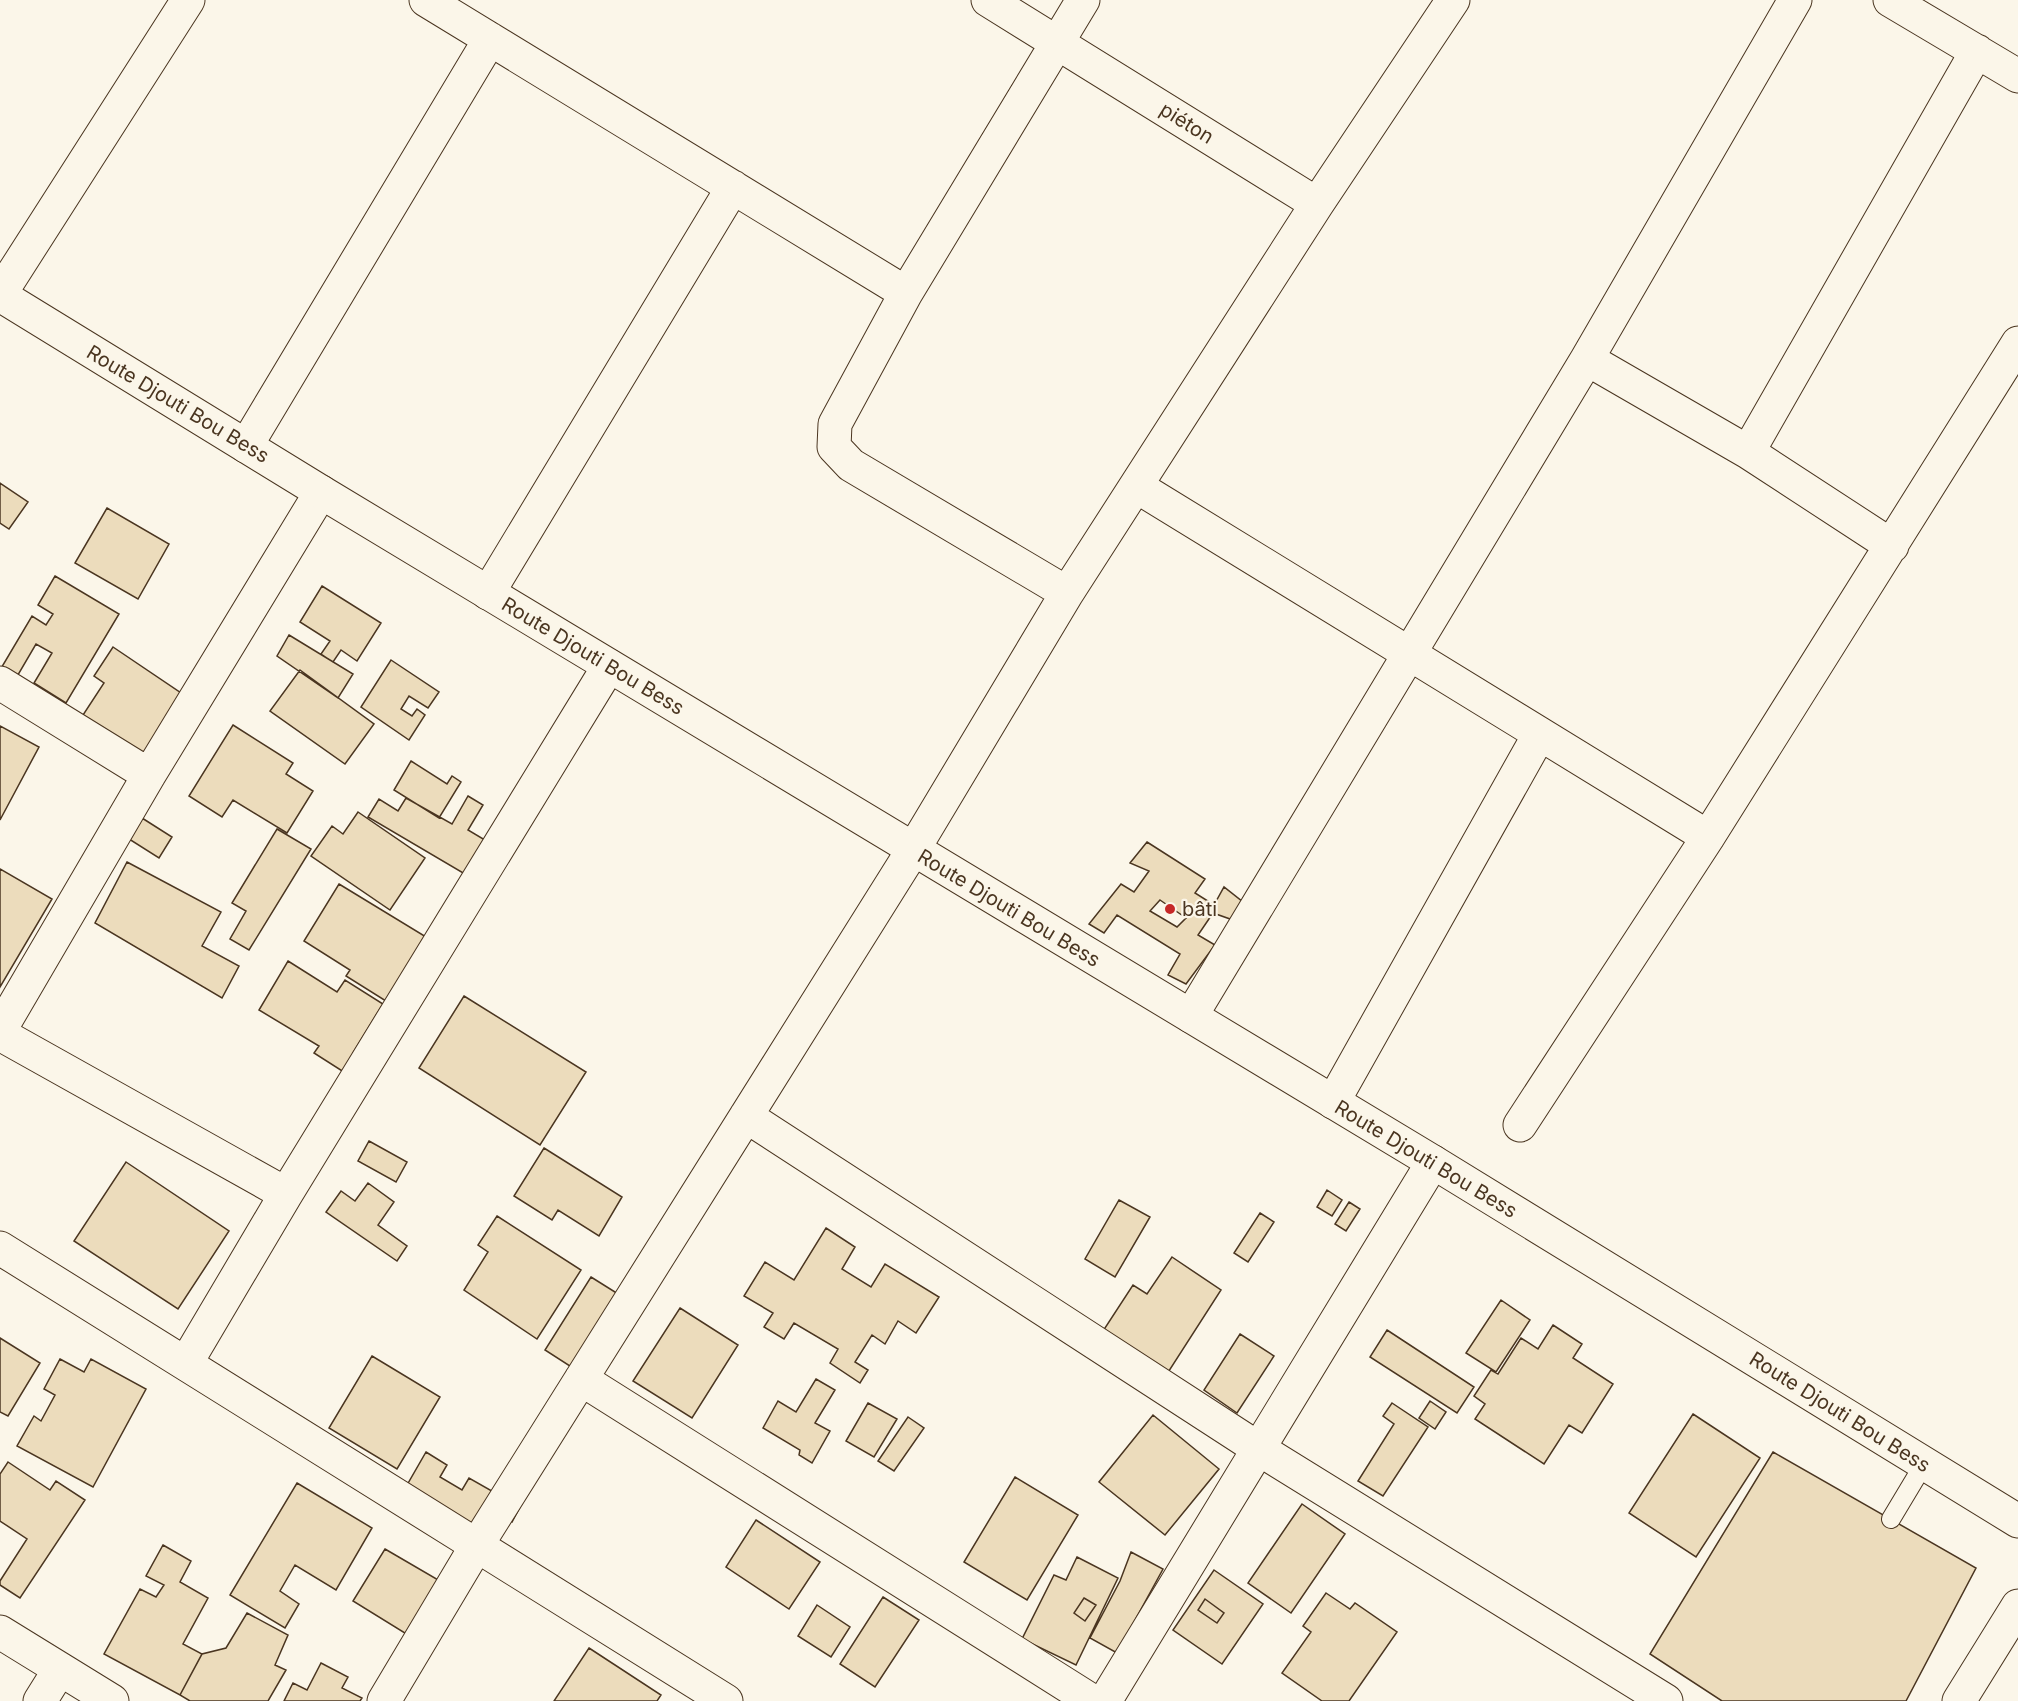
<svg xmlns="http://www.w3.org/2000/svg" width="2018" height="1701" font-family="Inter,sans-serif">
  <rect width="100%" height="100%" fill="#fbf6e9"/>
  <!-- building -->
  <path fill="#ecdcbc" stroke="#4a3520" stroke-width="1.5" fill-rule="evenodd" d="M0,483L28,502L9,529L0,523Z
    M107,508L169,544L138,599L75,563Z
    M55,576L119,614L66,703L34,683L52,653L36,644L15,680L0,670L32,616L46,625L53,614L38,605Z
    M322,586L381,623L357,661L341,650L333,662L321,654L330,641L300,622Z
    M289,635L353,674L338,698L277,656Z
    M113,647L184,695L143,755L83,715L104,683L94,676Z
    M391,660L439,692L428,708L409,696L401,709L412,716L417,709L425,715L409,740L361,707Z
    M300,670L374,724L345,764L270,711Z
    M233,725L293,763L286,774L313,791L287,833L233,800L222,817L189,796Z
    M0,726L39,747L0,820Z
    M411,761L447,784L452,776L461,782L439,818L394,790Z
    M468,796L483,805L468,830L495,846L475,880L368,817L379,799L398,811L406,798L452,824Z
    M358,812L425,858L390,910L311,856L332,826L343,834Z
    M142,818L172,837L159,858L129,839Z
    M277,829L311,849L249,950L230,939L246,911L232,903Z
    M1147,842L1205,879L1195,893L1214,905L1224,887L1243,902L1233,920L1213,913L1198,935L1215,945L1186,984L1168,975L1180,954L1117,915L1104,933L1089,924L1121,884L1134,892L1149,871L1130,863Z
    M127,862L221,912L202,946L239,966L222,998L95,923Z
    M0,869L52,899L0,987Z
    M339,884L436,943L397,1008L346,976L350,970L304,941Z
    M1160,900L1186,918L1177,927L1150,911Z
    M288,961L337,992L345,980L383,1004L353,1053L350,1076L314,1053L319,1046L259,1010Z
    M464,996L586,1072L540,1145L419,1068Z
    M369,1141L407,1162L396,1182L358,1161Z
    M544,1148L622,1197L599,1236L558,1210L552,1220L514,1196Z
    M126,1162L229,1231L178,1309L74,1241Z
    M368,1183L394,1202L378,1225L407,1246L397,1261L326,1212L341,1191L355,1201Z
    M1327,1190L1342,1200L1332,1216L1317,1207Z
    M1119,1200L1150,1217L1115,1277L1085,1259Z
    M1349,1202L1360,1209L1346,1231L1335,1224Z
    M1260,1213L1274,1222L1248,1262L1234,1253Z
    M497,1216L581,1270L537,1339L464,1290L488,1252L478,1245Z
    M826,1228L855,1247L842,1269L871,1287L885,1264L939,1297L916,1333L898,1321L885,1344L872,1335L855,1362L868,1370L860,1383L830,1363L838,1349L794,1323L784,1339L764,1327L773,1313L744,1296L765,1262L794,1280Z
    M1172,1257L1221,1290L1167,1374L1103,1331L1133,1285L1147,1294Z
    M591,1277L623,1297L576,1370L545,1350Z
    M1501,1300L1530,1320L1496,1372L1466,1353Z
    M680,1308L738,1345L692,1418L633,1381Z
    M1553,1325L1582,1344L1573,1358L1613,1384L1582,1433L1569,1425L1544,1464L1475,1419L1485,1404L1474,1396L1491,1370L1498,1374L1521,1338L1538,1349Z
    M1387,1330L1474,1387L1457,1413L1370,1357Z
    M1240,1334L1274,1356L1237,1413L1204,1390Z
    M0,1338L40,1363L8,1416L0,1412Z
    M372,1356L440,1397L397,1469L329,1428Z
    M60,1359L84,1372L91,1359L146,1389L93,1487L17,1446L34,1416L41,1421L55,1395L44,1389Z
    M816,1379L835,1390L815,1423L830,1431L812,1463L799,1455L800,1450L763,1428L778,1401L796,1412Z
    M1430,1401L1446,1412L1435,1429L1419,1418Z
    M868,1403L897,1419L874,1457L846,1441Z
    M1392,1403L1428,1427L1383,1496L1358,1481L1394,1424L1383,1416Z
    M1693,1414L1760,1458L1696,1557L1629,1513Z
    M1153,1415L1219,1469L1165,1535L1099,1482Z
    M908,1417L924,1428L894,1471L878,1461Z
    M426,1452L447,1465L440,1477L462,1490L469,1478L520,1507L512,1522L508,1520L489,1552L399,1499Z
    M1773,1452L1976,1568L1906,1701H1722L1650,1654Z
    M8,1462L50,1490L56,1481L85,1500L20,1598L0,1585V1581L27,1539L0,1521V1474Z
    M1015,1477L1078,1515L1027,1600L964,1562Z
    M297,1483L372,1528L336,1590L295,1565L280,1591L299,1604L285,1628L230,1595Z
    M1302,1504L1345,1534L1291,1613L1248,1583Z
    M756,1520L820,1562L789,1609L726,1567Z
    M163,1545L191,1561L180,1582L208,1598L183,1644L202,1654L180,1695L104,1654L140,1589L156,1597L164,1585L146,1576Z
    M385,1549L440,1581L408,1635L353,1601Z
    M1131,1552L1163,1569L1117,1653L1090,1638L1120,1581Z
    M1077,1557L1118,1578L1076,1665L1022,1639L1054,1575L1066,1580ZM1084,1598L1096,1605L1085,1621L1074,1613Z
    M1214,1570L1263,1604L1222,1664L1173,1630ZM1205,1599L1224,1613L1217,1623L1198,1610Z
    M1326,1593L1350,1609L1355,1603L1397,1632L1349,1701H1322L1282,1673L1311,1632L1303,1626Z
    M883,1597L919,1620L875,1687L840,1664Z
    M1084,1598L1096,1605L1085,1621L1074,1613Z
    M1205,1599L1224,1613L1217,1623L1198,1610Z
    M817,1605L850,1627L831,1657L798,1636Z
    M247,1613L288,1635L275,1665L286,1670L268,1701H190L180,1695L202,1654L226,1648Z
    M589,1648L661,1695L657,1701H554Z
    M321,1663L348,1677L342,1688L362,1698L360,1701H284L293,1683L307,1690Z"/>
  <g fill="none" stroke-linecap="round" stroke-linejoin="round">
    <defs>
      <path id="lane" d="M1891,1519L1924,1464"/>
      <path id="street" d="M426,0L906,293
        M988,0L1317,204
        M1890,0L2018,76
        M0,294L188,0
        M1587,359L1748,452L1892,546
        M246,446L490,39
        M1748,452L1977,51
        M1136,486L1708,837
        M488,593L733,187
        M1067,593L851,465L834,447L835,424L906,293L1083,0
        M0,683L149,775
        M1191,1016L1587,359L1795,0
        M0,1030L149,775L321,492
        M0,1034L286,1194
        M1333,1102L1539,735
        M746,1116L1259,1449L1666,1701
        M1520,1125L1708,837L2018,343
        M0,1248L726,1701
        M186,1363L286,1194L609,666
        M581,1379L1092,1701
        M0,1632L112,1701
        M40,1701L60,1669
        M384,1701L477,1545L913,850L1067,593L1317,204L1453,0
        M1105,1701L1433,1162"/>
      <path id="secondary" d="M0,295L321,492L1433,1162L2018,1521"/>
      <path id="highway" d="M1959,1701L2018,1606"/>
    </defs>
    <!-- lane casing -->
    <use href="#lane" stroke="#4a3520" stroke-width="20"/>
    <!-- street casing -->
    <use href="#street" stroke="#4a3520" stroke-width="35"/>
    <!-- secondary casing -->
    <use href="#secondary" stroke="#4a3520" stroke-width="35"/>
    <!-- highway casing -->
    <use href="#highway" stroke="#4a3520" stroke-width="35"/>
    <!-- lane -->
    <use href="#lane" stroke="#fbf6e9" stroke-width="18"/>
    <!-- street -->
    <use href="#street" stroke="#fbf6e9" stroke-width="33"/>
    <!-- secondary -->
    <use href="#secondary" stroke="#fbf6e9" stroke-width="33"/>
    <!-- highway -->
    <use href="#highway" stroke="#fbf6e9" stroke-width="33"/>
  </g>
  <!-- markers -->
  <circle fill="#c62828" stroke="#fbf6e9" stroke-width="2" cx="1170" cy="909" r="6"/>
  <g text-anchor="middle" stroke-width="4.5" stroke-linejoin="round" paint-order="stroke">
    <!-- street labels -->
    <g font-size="20" fill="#4a3520" stroke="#fbf6e9">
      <text transform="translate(1187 123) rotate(32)" y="7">piéton</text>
      <text transform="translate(178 404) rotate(31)" y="7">Route Djouti Bou Bess</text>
      <text transform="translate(593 656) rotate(31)" y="7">Route Djouti Bou Bess</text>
      <text transform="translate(1009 908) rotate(31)" y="7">Route Djouti Bou Bess</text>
      <text transform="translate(1426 1159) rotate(31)" y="7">Route Djouti Bou Bess</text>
      <text transform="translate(1840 1412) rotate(32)" y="7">Route Djouti Bou Bess</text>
    </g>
    <!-- poi labels -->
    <g font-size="20" fill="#4a3520" stroke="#fbf6e9" text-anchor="start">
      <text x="1182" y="916">bâti</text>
    </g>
  </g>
</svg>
